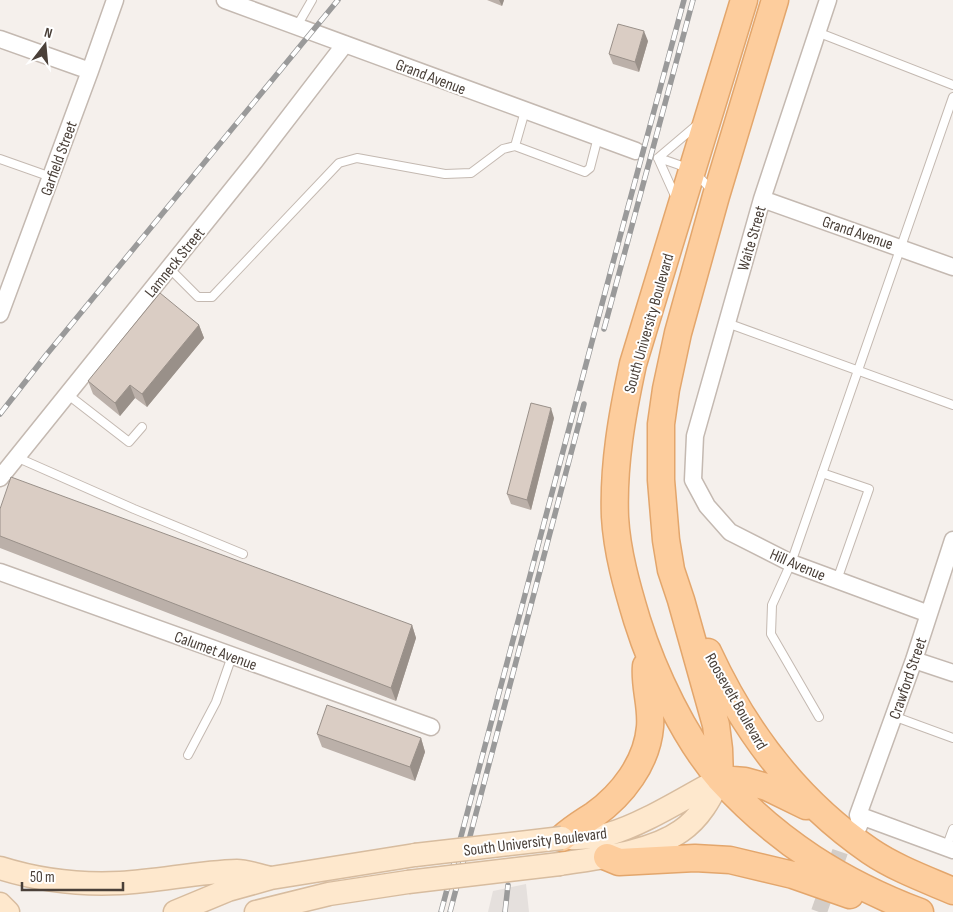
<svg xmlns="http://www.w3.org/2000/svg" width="953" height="912" font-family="'Sofia Sans Condensed',sans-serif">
  <rect width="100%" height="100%" fill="#f5f0ec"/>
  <!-- industrial -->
  <path fill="#e5e0dd" d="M526,884L529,912H488L493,891Z"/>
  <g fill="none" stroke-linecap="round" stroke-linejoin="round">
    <!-- minor-tunnel -->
    <path stroke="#d3cdc8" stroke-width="16" stroke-dasharray="16 8" stroke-linecap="butt" d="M819,912L849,826"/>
    <defs>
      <path id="service" d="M297,26L312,0
        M817,32L953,85
        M515,146L525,111
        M658,158C685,166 694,169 712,191
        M658,158L698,124
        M658,158L676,198
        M0,159L51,177
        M169,268L198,297H212L339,163L357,158L445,174L471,173L503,149L515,146L585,172L590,168L598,137
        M727,323L953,405
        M67,394L129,442L142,427
        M16,457L134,509L243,554
        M822,473L869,489L837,580
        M893,716L953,738
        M819,717L771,634L772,605L791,563L953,97
        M188,755L216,702L232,656
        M946,848L953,829"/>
      <path id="minor" d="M225,0L636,151
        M828,0L762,199L695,436L693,480L707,506L730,532L791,563L929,614
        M0,39L90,71
        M762,199L953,267
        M0,314L90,71L115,0
        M0,478L255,161L345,44
        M0,572L431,727
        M914,660L953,673
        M858,815L953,850
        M858,828L860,823L858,815L914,660L953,540"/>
      <path id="secondary" d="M562,838C578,838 594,838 609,834C644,824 687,796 720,779
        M560,864C597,858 650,853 681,831C700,818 710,799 720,779
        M0,868C38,880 80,885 120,883C159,881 198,872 237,871C248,871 260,876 271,878
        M0,904L8,912
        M175,912L228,890L271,878L415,855
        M256,912L329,894L408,882"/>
      <path id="primary" d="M744,0L633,364C622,415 613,465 615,517C617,552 627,587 637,620C653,671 685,740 721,780C778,842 841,882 920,912
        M708,652C745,732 797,801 870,851C895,868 925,879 953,891
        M720,779L719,749L716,725L681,600L671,570L666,540L661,480V424L666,389L678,333L716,196L775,0
        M720,779L745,781L767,787L806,806
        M562,838C573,828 582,823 594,815C622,795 647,763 650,727C652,706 644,686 646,666
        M607,857L619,862L695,858L730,860L793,875L850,895"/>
    </defs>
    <!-- service casing -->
    <use href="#service" stroke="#c4b9b1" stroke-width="10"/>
    <!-- minor casing -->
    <use href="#minor" stroke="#c4b9b1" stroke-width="19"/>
    <!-- secondary casing -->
    <use href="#secondary" stroke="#d7bc9f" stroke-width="25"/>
    <!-- primary casing -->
    <use href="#primary" stroke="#e3a66c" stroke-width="29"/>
    <!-- service -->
    <use href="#service" stroke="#fff" stroke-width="8"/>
    <!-- minor -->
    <use href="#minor" stroke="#fff" stroke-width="16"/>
    <!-- secondary -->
    <use href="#secondary" stroke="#fee8cd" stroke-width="22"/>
    <!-- primary -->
    <use href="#primary" stroke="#fdcd9d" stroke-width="26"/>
    <defs>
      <path id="rail" d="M604,329L693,0
        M0,414L47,354L338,0
        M441,912L611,270L684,0
        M450,912L584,404
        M505,912L508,885"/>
    </defs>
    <!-- rail casing -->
    <use href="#rail" stroke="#9a9a9a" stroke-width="5.5"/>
    <!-- rail -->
    <use href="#rail" stroke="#fff" stroke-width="4" stroke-dasharray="11" stroke-linecap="butt"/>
    <defs>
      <path id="secondary-bridge" d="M415,855L562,838
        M408,882L560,864"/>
    </defs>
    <!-- secondary-bridge casing -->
    <use href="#secondary-bridge" stroke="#d7bc9f" stroke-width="25" stroke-linecap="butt"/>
    <!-- secondary-bridge -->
    <use href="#secondary-bridge" stroke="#fee8cd" stroke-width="22"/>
  </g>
  <!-- wall -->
  <path fill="#bbb0a9" d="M487,0H504L502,6Z
    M648,41L639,72L613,64L609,54Z
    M199,325L204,338L147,407L135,398L120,416L93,394L88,381Z
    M554,418L531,510L511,504L507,494Z
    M0,509L412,625L416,638L396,701L0,548Z
    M317,734L421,738L425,752L415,781L322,747Z"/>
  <!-- shaded-wall -->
  <path fill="#999089" d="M499,0H504L502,6Z
    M644,31L648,41L639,72L635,62Z
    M199,325L204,338L147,407L142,394Z
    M130,385L135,398L120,416L115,403Z
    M551,408L554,418L531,510L527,500Z
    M412,625L416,638L396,701L391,688Z
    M421,738L425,752L415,781L410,767Z"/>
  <!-- building -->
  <path fill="#dacdc4" stroke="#999089" d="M618,24L644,31L635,62L609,54Z
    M160,293L199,325L142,394L130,385L115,403L88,381Z
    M531,403L551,408L527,500L507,494Z
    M11,477L412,625L391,688L0,536V509Z
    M327,705L421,738L410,767L317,734Z"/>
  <g text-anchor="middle" stroke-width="4" stroke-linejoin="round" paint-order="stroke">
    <!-- street labels -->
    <g font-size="16" fill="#4a4039" stroke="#fff">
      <text transform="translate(431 76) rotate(21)" y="6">Grand Avenue</text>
      <text transform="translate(58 158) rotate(-70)" y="6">Garfield Street</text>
      <text transform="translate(858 232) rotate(19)" y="6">Grand Avenue</text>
      <text transform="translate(751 238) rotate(-74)" y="6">Waite Street</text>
      <text transform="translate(174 262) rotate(-51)" y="6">Lamneck Street</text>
      <text transform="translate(648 323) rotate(-74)" y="6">South University Boulevard</text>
      <text transform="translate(798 564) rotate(23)" y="6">Hill Avenue</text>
      <text transform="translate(216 650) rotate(20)" y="6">Calumet Avenue</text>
      <text transform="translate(907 678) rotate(-71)" y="6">Crawford Street</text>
      <text transform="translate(737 701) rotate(60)" y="6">Roosevelt Boulevard</text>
      <text transform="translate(535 841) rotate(-7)" y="6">South University Boulevard</text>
    </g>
  </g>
  <!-- north arrow -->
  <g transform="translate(45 45) rotate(16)" stroke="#ffffff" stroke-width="4" paint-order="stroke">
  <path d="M0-4L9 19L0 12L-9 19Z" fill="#4a4039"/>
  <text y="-8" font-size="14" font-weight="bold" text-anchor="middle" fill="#4a4039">N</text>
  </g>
  <!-- scale -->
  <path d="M22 882v8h101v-8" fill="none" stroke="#4a4039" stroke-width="2.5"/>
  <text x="30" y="882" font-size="15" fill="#4a4039" stroke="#ffffff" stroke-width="4" paint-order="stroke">50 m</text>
</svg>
